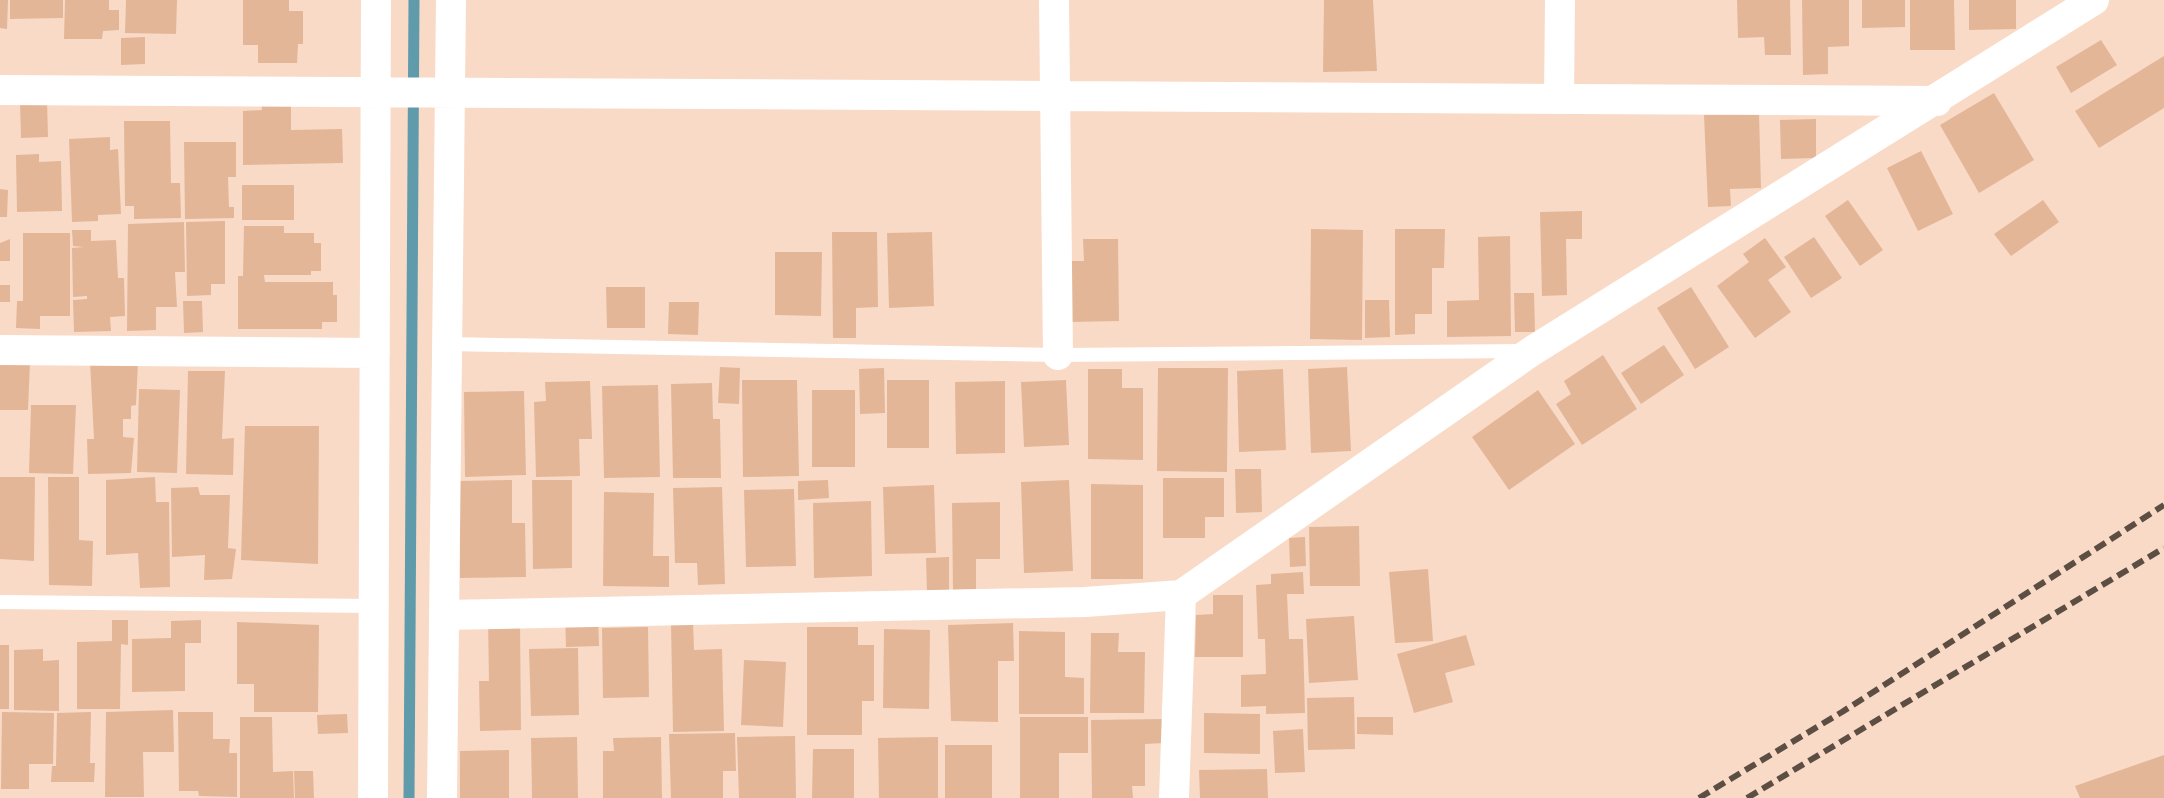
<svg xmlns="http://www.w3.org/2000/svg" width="2164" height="798" font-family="'DM Sans',sans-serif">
  <rect width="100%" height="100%" fill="#f9dac6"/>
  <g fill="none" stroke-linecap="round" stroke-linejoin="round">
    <!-- stream -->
    <path stroke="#5f9bab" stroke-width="11" d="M409,798L414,0"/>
  </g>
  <!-- building -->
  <path fill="#e3b698" d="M0,0H8L7,29L0,28Z
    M10,0H63V18L10,19Z
    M65,0H109V10H119V30L103,31L102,39H64Z
    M126,0H177L176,34L125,33Z
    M243,0H289V11H303V44H298L297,63H258V45H243Z
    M1324,0H1373L1377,71L1323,72Z
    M1737,0H1790L1791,55H1765L1764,37L1738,38Z
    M1802,0H1849V46L1828,47V74L1803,75Z
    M1862,0H1905V27L1862,28Z
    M1910,0H1954L1955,50H1910Z
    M1969,0H2016V29L1969,30Z
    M145,37V64L121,65V38Z
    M2101,40L2117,65L2071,93L2056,67Z
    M2164,56V108L2099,148L2075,111Z
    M1994,93L2034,160L1979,193L1940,125Z
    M261,94H291V130L342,129L343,163L243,165V111L262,110Z
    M47,101L48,137L21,138L20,102Z
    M1759,114L1761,188L1730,189L1731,206L1708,207L1704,115Z
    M1816,119V158L1781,159L1780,120Z
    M124,121H170L171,183H180L181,218L134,219V206H125Z
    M110,137V150L118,149L121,214L98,215V221L72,222L69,139Z
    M184,142H236V177H228L229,207H234V218L185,219Z
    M1921,151L1953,214L1918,231L1887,168Z
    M39,154V162L61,161L62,211L17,212L16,155Z
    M242,185H294V220H242Z
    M0,189L8,190L7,217H0Z
    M1848,200L1883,250L1860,266L1825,216Z
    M2043,200L2059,222L2011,256L1994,234Z
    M1582,211V239H1566L1567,295L1542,296L1540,212Z
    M225,221V284H211V295L187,296L186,222Z
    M184,222L185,272H175L177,307H156V330L127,331L128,224Z
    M244,226H284V233H314V243H321V271H311V275H264L265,282H333V295H337V322H322V329H238V276H243Z
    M1311,229L1363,230L1362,340L1310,339Z
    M1395,229H1445L1444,268H1432V314H1415V334L1395,335Z
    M72,230H91V241L116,240L118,278H124L125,316L110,317L111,331L74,332L73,300L87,299V296L73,297L72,248L84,247L73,246Z
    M832,232H877L878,307L856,308V338H833Z
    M932,232L934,306L889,308L887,233Z
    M23,233H70V316H40V329L16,328L17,301H23Z
    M1510,236L1511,336L1447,337V301L1479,300L1478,237Z
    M1814,237L1842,278L1811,298L1784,257Z
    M1765,238L1786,267L1768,280L1791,312L1755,338L1717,286L1749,262L1743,254Z
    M10,239V261H0V243Z
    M1083,239H1118L1119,321L1070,322L1069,261H1084Z
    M775,252H822L821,316L775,315Z
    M0,285H10V302H0Z
    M606,287H645V328H607Z
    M1691,287L1729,347L1695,369L1657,308Z
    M1514,293H1534L1535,332H1515Z
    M1365,300H1389L1390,337L1365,338Z
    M183,301H202L203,332L184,333Z
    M669,302H699L698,335L668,334Z
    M1664,345L1684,375L1641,404L1621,373Z
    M1603,355L1637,409L1582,445L1556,404L1571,394L1564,381Z
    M0,361L30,362L28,410H0Z
    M90,362H138L136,405L131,406V419H123V437L134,438L131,473L88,474L87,439H94Z
    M720,367L740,368L739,404L718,403Z
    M1347,367L1351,451L1311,453L1308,369Z
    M884,368L885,413L860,414L859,369Z
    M1158,368H1228L1227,472L1157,471Z
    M1088,369H1122V388H1143V460L1088,459Z
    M1283,369L1286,450L1239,452L1237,371Z
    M188,371H225L222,439L234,438L233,475L186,474Z
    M742,380H797L799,476L743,477Z
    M887,380H929V448H887Z
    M1066,380L1069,445L1024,447L1021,382Z
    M590,381L592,439H579L580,476L536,477L534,402L546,401L545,382Z
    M1005,381V453L956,454L955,382Z
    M712,383L713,419H720L721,478H673L671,384Z
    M658,385L660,477L604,478L602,386Z
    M139,389L180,390L177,473L137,472Z
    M812,390H855V467H812Z
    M1538,390L1575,444L1509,490L1472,437Z
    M524,391L526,475L465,477L464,392Z
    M31,405H76L73,474L29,473Z
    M245,426H319L318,564L241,560Z
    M1235,469H1261L1262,512L1236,513Z
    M0,477H35L34,561L0,559Z
    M48,477H79V540L93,541L92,586L49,585Z
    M155,477L156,502H169L170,587L140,588L138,553L106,555V480Z
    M1163,478H1224V517H1205V538H1163Z
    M512,480V523H525L526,577L460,578L459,481Z
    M532,480H572V568L533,569Z
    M828,480L829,498L798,500V481Z
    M1069,480L1073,571L1024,573L1021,482Z
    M1091,484L1143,485V579H1091Z
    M934,485L936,553L885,554L883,487Z
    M198,487L200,495H230L228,548L236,549L232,579L204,580L205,555L172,557L171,488Z
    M722,487L725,584L698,585L697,563H675L673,488Z
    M794,489L796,566L746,567L744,490Z
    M604,492L654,493L653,556H669V587L603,586Z
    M871,501L872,576L814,578L813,503Z
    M1000,502V559H976V589L953,590L952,503Z
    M1359,526L1360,586H1310L1309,527Z
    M1305,537L1306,566L1290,567L1289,538Z
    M949,557V593H927L926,558Z
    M1428,569L1433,641L1395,643L1389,572Z
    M1303,572L1304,594H1287L1289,639H1303L1305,713L1266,714V706L1241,707V675L1266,674L1265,639H1258L1256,585L1271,584V574Z
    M1213,595H1243V657H1195L1196,615L1213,614Z
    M598,613L599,646L566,647L565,614Z
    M1354,616L1358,680L1309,683L1306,619Z
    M488,619H520L521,730L480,731L479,681H489Z
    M112,620H128V645L121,644L120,709H77V642L112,641Z
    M201,620V643H185V691L132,692V639L171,638V621Z
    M693,621L694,650L722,649L724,731L673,732L671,622Z
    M237,622L319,625L318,712H254V684H237Z
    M1013,623L1014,661H998V722L951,721L948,625Z
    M648,627L649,697L603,698L602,628Z
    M807,627H858V645H874V701H862V735H807Z
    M884,629L930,630L929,709L883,708Z
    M1019,631L1065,632V677L1084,678V714H1019Z
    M1091,633H1119L1118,652H1145L1144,713H1090Z
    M1466,635L1475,665L1445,673L1453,702L1414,713L1397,654Z
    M0,645H9V709H0Z
    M578,648L579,715L531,716L529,649Z
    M43,649V661L59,660V711L14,710V650Z
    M744,660L786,662L783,727L741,725Z
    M1354,697L1355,749L1308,750L1307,698Z
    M173,710L174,752H143L144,797H105L106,712Z
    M2,712L54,713L53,764H29V789H1Z
    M91,712L90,763H95L94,782H51L52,766H56L57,713Z
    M178,712H213V739H230L229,753H237V797L199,796L198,791H179Z
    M1204,713L1260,714V754L1204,753Z
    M347,714L348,733L318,734L317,715Z
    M240,717H272L273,772L293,771L294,798H240Z
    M1020,717H1088V753H1059V798H1020Z
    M1357,717H1393V735L1357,734Z
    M1164,719V743L1145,744V786H1132L1133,798H1092L1091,720Z
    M1303,729L1305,772L1275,773L1273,731Z
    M735,733L736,771H723V798H671L669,734Z
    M795,736L796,798H739L737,737Z
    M577,737L578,798H532L531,738Z
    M661,737L662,798H603V751H614L613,738Z
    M938,737V798H879L878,738Z
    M945,745H992V798H945Z
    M813,749H854V798H812Z
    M509,750V798H460V751Z
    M2164,755V798H2080L2075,786Z
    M1267,769L1268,798H1200L1199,770Z
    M294,771H313L314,798H295Z"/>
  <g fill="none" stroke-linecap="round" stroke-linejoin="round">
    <!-- service -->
    <path stroke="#fff" stroke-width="14" d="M447,344L1058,355L1523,351
      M0,602L374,606"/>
    <!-- minor -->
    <path stroke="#fff" stroke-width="30" d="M1054,0L1058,355
      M0,90L1937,101
      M1559,98L1560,0
      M0,350L375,353
      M444,615L1085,602L1181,595L1532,351L2094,0
      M373,798L376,0
      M442,798L451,0
      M1174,798L1181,595"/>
    <!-- rail -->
    <path stroke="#5d4e44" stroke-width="6" stroke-dasharray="12 6" stroke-linecap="butt" d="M1699,798L1842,712L2164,505
      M1747,798L2164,548"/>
  </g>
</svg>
